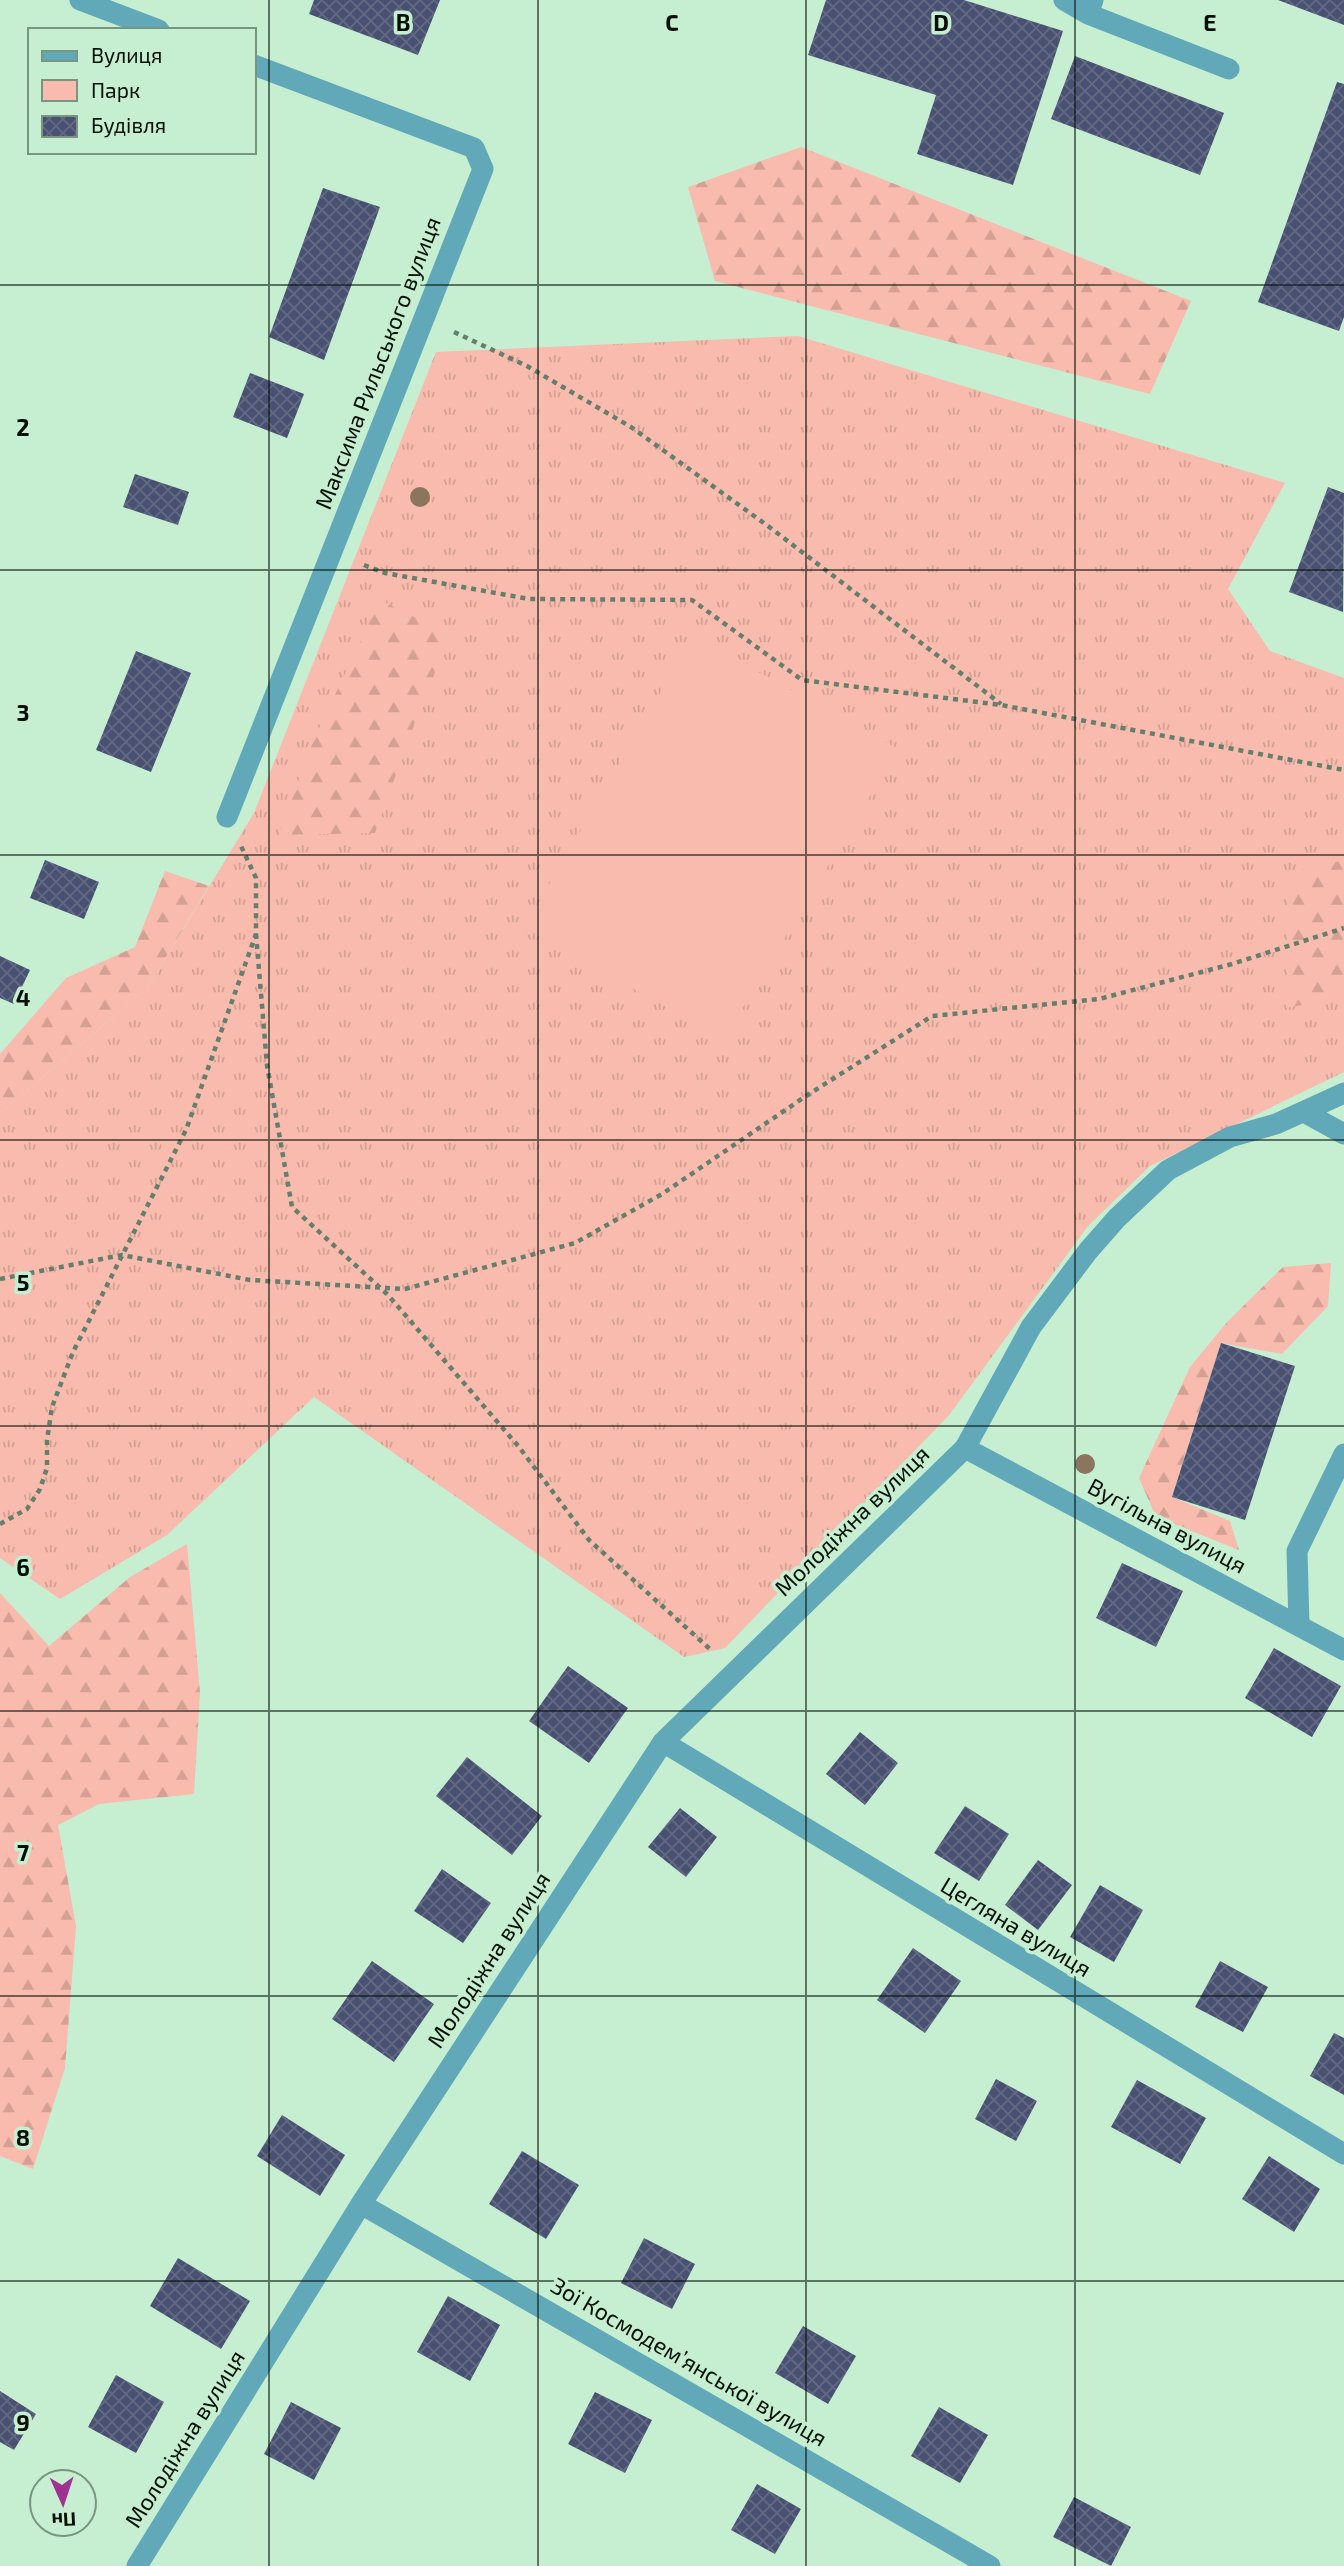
<svg xmlns="http://www.w3.org/2000/svg" width="1344" height="2566" font-family="'Exo 2',sans-serif">
  <defs>
    <pattern id="grass-tufts" width="24" height="20" patternUnits="userSpaceOnUse" patternTransform="scale(1.75)"><rect width="24" height="20" fill="#f8bbad"/><path d="M3 7l-1-3M5 7V3M7 7l1-3M15 17l-1-3M17 17v-4M19 17l1-3" fill="none" stroke="#d3a093"/></pattern>
    <pattern id="forest-firs" width="22" height="20" patternUnits="userSpaceOnUse" patternTransform="scale(1.75)"><rect width="22" height="20" fill="#f8bbad"/><path d="M5 1l3.5 6h-7zM16 11l3.5 6h-7z" fill="#d3a093"/></pattern>
    <pattern id="building-cross-hatch" width="8" height="8" patternUnits="userSpaceOnUse" patternTransform="scale(1.75)"><rect width="8" height="8" fill="#495173"/><path d="M0 0l8 8M0 8l8-8" fill="none" stroke="#646a83"/></pattern>
  </defs>
  <rect width="100%" height="100%" fill="#c6eed1"/>
  <!-- grass -->
  <path fill="url(#grass-tufts)" d="M798,336L1285,483L1228,589L1270,651L1344,678V1072L1150,1166L1088,1226L950,1414L725,1648L684,1657L314,1397L167,1535L60,1599L0,1558V1114L148,987L254,813L436,352Z"/>
  <!-- forest -->
  <path fill="url(#forest-firs)" d="M801,147L1191,301L1150,394L715,281L688,187Z
    M380,600L450,635L423,699L375,833L279,835L313,741Z
    M1340,861L1344,868V994L1340,998L1286,1008L1289,873Z
    M165,871L209,886L148,987L0,1114V1054L66,978L135,947Z
    M1331,1263L1328,1306L1282,1354L1221,1343L1172,1497L1230,1521L1239,1550L1156,1517L1139,1478L1190,1367L1228,1321L1283,1267Z
    M187,1544L200,1693L194,1794L99,1804L58,1825L76,1926L65,2068L33,2169L0,2156V1593L49,1646L130,1577Z"/>
  <!-- park -->
  <path fill="#f8bbad" d="M693,636L898,749L724,1039L524,928Z"/>
  <!-- building -->
  <path fill="url(#building-cross-hatch)" d="M314,0H440L418,55L309,14Z
    M826,0H964L1063,31L1013,185L917,154L936,95L808,55Z
    M1279,0H1344V25L1278,0Z
    M1075,56L1224,113L1200,175L1051,119Z
    M1337,82L1344,84V317L1339,331L1258,302Z
    M323,188L380,207L324,360L269,337Z
    M250,373L304,394L287,438L233,417Z
    M135,474L189,492L178,525L123,507Z
    M1328,487L1344,493L1343,612L1289,592Z
    M136,651L191,673L151,772L96,750Z
    M45,860L99,882L84,919L30,898Z
    M0,956L30,970L14,1004L0,998Z
    M1221,1343L1295,1366L1245,1520L1172,1497Z
    M1122,1563L1183,1591L1156,1647L1096,1618Z
    M1274,1648L1341,1686L1312,1737L1245,1698Z
    M568,1666L628,1708L589,1763L529,1721Z
    M860,1732L898,1763L865,1805L826,1774Z
    M467,1757L542,1816L512,1855L436,1796Z
    M965,1806L1009,1834L979,1881L934,1853Z
    M680,1808L717,1837L686,1877L648,1847Z
    M1038,1860L1072,1885L1038,1930L1005,1905Z
    M442,1869L491,1903L463,1943L414,1911Z
    M1100,1885L1143,1910L1114,1962L1070,1937Z
    M913,1948L961,1981L925,2033L877,2000Z
    M372,1961L434,2004L394,2062L332,2019Z
    M1220,1961L1268,1987L1243,2032L1195,2007Z
    M1334,2033L1344,2038V2095L1310,2076Z
    M996,2079L1037,2101L1016,2141L975,2119Z
    M1137,2080L1206,2118L1180,2164L1111,2127Z
    M282,2115L345,2155L320,2196L257,2156Z
    M522,2151L579,2185L546,2239L489,2204Z
    M1269,2156L1320,2189L1294,2232L1242,2199Z
    M644,2238L695,2264L672,2309L621,2283Z
    M178,2258L250,2301L221,2349L150,2306Z
    M448,2296L500,2325L470,2381L417,2352Z
    M803,2326L856,2356L828,2404L775,2373Z
    M116,2375L164,2402L136,2453L88,2427Z
    M0,2391L36,2414L14,2450L0,2442Z
    M595,2392L652,2420L625,2473L568,2444Z
    M291,2402L341,2428L314,2480L264,2454Z
    M939,2407L988,2435L960,2483L911,2456Z
    M757,2484L801,2509L775,2554L731,2530Z
    M1074,2497L1131,2527L1111,2566L1053,2537Z"/>
  <g fill="none" stroke-linecap="round" stroke-linejoin="round">
    <!-- path -->
    <path stroke="#657f6c" stroke-width="4.5" stroke-dasharray="5 5" stroke-linecap="butt" d="M454,332L527,366L631,427L768,526L1001,704
      M364,565L385,573L529,599L692,600L802,680L1001,705L1344,770
      M256,934L267,1065L292,1207L388,1295L519,1447L589,1540L711,1650
      M0,1279L122,1255L250,1280L405,1289L575,1243L662,1194L806,1096L932,1016L1099,999L1232,964L1344,928
      M0,1524L27,1509L40,1489L47,1468V1440L52,1407L73,1352L186,1130L256,934V878L241,846"/>
    <!-- lane -->
    <path stroke="#61a8b8" stroke-width="21" d="M1064,0L1088,14L1093,0
      M1088,14L1229,69
      M1304,1112L1344,1134
      M965,1448L1031,1327L1088,1251L1117,1218L1168,1170L1230,1137L1276,1124L1344,1093
      M1299,1626L1297,1551L1344,1454"/>
    <!-- street -->
    <path stroke="#61a8b8" stroke-width="21" d="M80,0L159,30
      M227,817L483,169L474,148L254,65
      M663,1742L1344,2154
      M361,2204L990,2566
      M137,2566L361,2204L663,1742L965,1448L1344,1650"/>
  </g>
  <!-- trees -->
  <g fill="#8c755f">
    <circle cx="420" cy="497" r="10"/>
    <circle cx="1085" cy="1464" r="10"/>
  </g>
  <!-- grid -->
  <path fill="none" stroke="#030f06" stroke-width="2" stroke-opacity="0.55" d="M269,0V2566M538,0V2566M806,0V2566M1075,0V2566M0,285H1344M0,570H1344M0,855H1344M0,1140H1344M0,1426H1344M0,1711H1344M0,1996H1344M0,2281H1344"/>
  <g text-anchor="middle" stroke-width="7" stroke-linejoin="round" paint-order="stroke">
    <!-- street labels -->
    <g font-size="23" fill="#030f06" stroke="#c6eed1">
      <text transform="translate(378 363) rotate(-69)" y="8">Максима Рильського вулиця</text>
      <text transform="translate(852 1521) rotate(-44)" y="8">Молодіжна вулиця</text>
      <text transform="translate(1167 1526) rotate(28)" y="8">Вугільна вулиця</text>
      <text transform="translate(1016 1927) rotate(31)" y="8">Цегляна вулиця</text>
      <text transform="translate(489 1960) rotate(-57)" y="8">Молодіжна вулиця</text>
      <text transform="translate(689 2362) rotate(30)" y="8">Зої Космодем’янської вулиця</text>
      <text transform="translate(185 2439) rotate(-58)" y="8">Молодіжна вулиця</text>
    </g>
  </g>
  <g font-size="23" text-anchor="middle" font-weight="bold" fill="#030f06" stroke="#c6eed1" stroke-width="7" stroke-linejoin="round" paint-order="stroke">
    <text x="403" y="31">B</text>
    <text x="672" y="31">C</text>
    <text x="941" y="31">D</text>
    <text x="1210" y="31">E</text>
    <text x="23" y="436">2</text>
    <text x="23" y="721">3</text>
    <text x="23" y="1006">4</text>
    <text x="23" y="1291">5</text>
    <text x="23" y="1576">6</text>
    <text x="23" y="1861">7</text>
    <text x="23" y="2146">8</text>
    <text x="23" y="2431">9</text>
  </g>
  <!-- legend -->
  <rect x="28" y="28" width="228" height="126" fill="#c6eed1" stroke="#789580" stroke-width="2"/>
  <rect x="42" y="51" width="35" height="10" fill="#61a8b8" stroke="#789580" stroke-width="2"/>
  <text x="91" y="63" font-size="21" fill="#030f06">Вулиця</text>
  <rect x="42" y="80" width="35" height="21" fill="#f8bbad" stroke="#789580" stroke-width="2"/>
  <text x="91" y="98" font-size="21" fill="#030f06">Парк</text>
  <rect x="42" y="116" width="35" height="21" fill="url(#building-cross-hatch)" stroke="#789580" stroke-width="2"/>
  <text x="91" y="133" font-size="21" fill="#030f06">Будівля</text>
  <!-- north arrow -->
  <g transform="translate(63 2503) rotate(177)"><circle r="33" fill="#c6eed1" stroke="#789580" stroke-width="2"/>
  <path d="M0-5L12 26L0 18L-12 26Z" fill="#9f3190"/>
  <text y="-10" font-size="19" font-weight="bold" text-anchor="middle" fill="#030f06">Пн</text>
  </g>
</svg>
